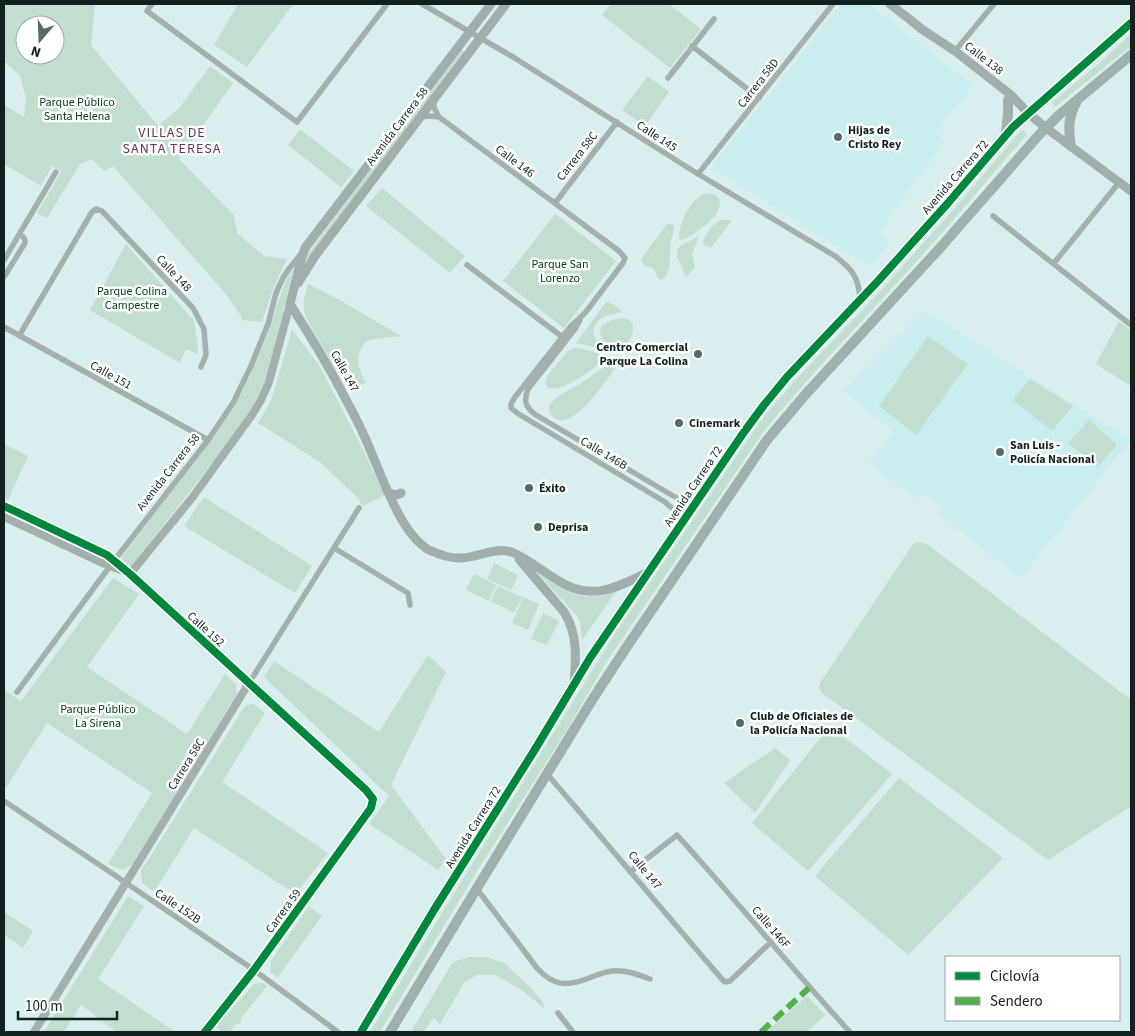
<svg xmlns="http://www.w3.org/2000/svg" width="1135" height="1036" font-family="'Source Sans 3',sans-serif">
  <rect width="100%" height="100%" fill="#d8eeef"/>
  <!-- built -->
  <path fill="#c8eef0" d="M841,4H868L973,85L935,133L945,142L878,232L890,243L871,267L711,168Z
    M925,311L1131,440L1020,578L942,516L940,508L942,505L927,495L918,498L912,496L869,463L893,431L844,391Z"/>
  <!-- green -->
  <path fill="#c1decf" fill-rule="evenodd" d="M4,4H95L91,45L158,126L180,107L210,66L233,83L179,159L233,214L238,234L264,256L287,259L274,286L262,322L242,320L241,316L225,293L113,166L104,171L92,159L80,164L47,218L37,213L62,171L52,166L41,186L4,164V105L24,117L26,98L20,76L4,61ZM25,25H55V55H25Z
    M238,4H293L247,67L214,45Z
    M611,4H669L701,29L670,68L602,15Z
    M1131,34V46L1055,107L1052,102L1103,60Z
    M460,49L464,52L315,250L303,270L308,253L313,247Z
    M648,76L669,92L645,126L622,110Z
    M300,129L354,171L341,187L288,145Z
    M1022,130L1027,134C983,185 940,237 894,286C850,335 803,382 762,434L605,664L570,725L479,868L380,1032H370L448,903L616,632L760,422C800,371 848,327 891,279C916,251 941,224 965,196C984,174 1002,151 1022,130Z
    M382,188L465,256L450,273L366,206Z
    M708,193L716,195L720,201C720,205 719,209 717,213C711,222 692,237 681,240L679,239C678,223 692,196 708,193Z
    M555,214L616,261L564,328L503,281Z
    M722,220H732L711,248L704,245L703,242C706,232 712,224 722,220Z
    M667,224H671L674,225C674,231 672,236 671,241C669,252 673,274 661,280L658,278L654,269L644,265L641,259Z
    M700,234L692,254L695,267L686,277L677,257V250C683,242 693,242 700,234Z
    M126,244L194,321L198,348V354L186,349L180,363L90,310Z
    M294,266L269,372L256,400L247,416L220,453L131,567L121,558C145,527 168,495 192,464C212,438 233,412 247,382C255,365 263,347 269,330C277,307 281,287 294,266Z
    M308,284L336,298L401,336C394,337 371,338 366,342C364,343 362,347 361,349C355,361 360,371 366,383L358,385L337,371L308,322L304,310V300Z
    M606,302L615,305L622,312C617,313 611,314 606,316C583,328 595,342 611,352L591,346L576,343Z
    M621,318C646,318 627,359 608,345C606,343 602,339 601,336C596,324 613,319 621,318Z
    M1119,321L1131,331V386L1096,364Z
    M292,330L319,365L355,434L385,495L363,506L357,497L320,462L258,423L271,401Z
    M928,336L968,364L916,435L879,406Z
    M574,348C584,349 598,351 605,359C592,369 566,391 549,388L546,385L545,382L548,375L567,352Z
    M612,362L617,366C607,379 575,429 556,419C552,417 550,414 549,410C548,406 551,403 554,400C561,393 571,389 580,384C591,377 601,369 612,362Z
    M1030,379L1073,406L1052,431L1013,400Z
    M1089,420L1117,445L1098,467L1068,443Z
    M4,444L28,456L8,500L4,498Z
    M204,497L312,566L295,593L184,526Z
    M918,542L927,544L1131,700V806L1048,860L821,692L819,687L820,683L913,544Z
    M494,563L518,575L511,590L487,579Z
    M534,569C556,584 570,599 598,596C605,595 611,592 617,590L582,640L580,622L576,615Z
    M474,574L497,585L489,601L466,590Z
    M113,578L139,594L87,667L187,734L225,674L236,684L237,694L132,865L123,870L108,864L152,793L47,723L4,791V690L21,701Z
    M498,586L522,597L514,613L491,601Z
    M523,597L539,604L528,630L512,623Z
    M543,613L559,621L547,645L531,639Z
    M428,655L446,672L391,785L446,859L438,870L425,861L369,824L389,796L264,677L274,661L379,732Z
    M252,703L265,713L222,782L328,853L300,888L294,893L194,828L154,892L142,883L141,871L245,706Z
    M830,726L892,774L808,871L752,823Z
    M775,748L790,760L755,813L724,783Z
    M899,778L1003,858L908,955L815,876Z
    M128,896L144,906L98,979L175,1032H117L81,1005L64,1032H44Z
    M309,906L322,916L278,977L270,972L271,961Z
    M4,912L33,931L23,948L4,935Z
    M470,957H487L504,963L529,986L542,1001L545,1009L523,991L496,975H477L464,983L440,1024L433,1018L424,1032H411L453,962Z
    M262,983L267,986L241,1018V1022L238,1024H236L229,1032H222L216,1027L254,984Z
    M807,996L825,1015L807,1032H766Z"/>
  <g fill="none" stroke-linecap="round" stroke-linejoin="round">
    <!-- minor -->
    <path stroke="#a5afae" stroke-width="5.5" d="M152,4L147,11L297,122L387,4
      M422,4L513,57L698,174L835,256C852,269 859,277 860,300
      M692,46L759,98
      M955,51L994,4
      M668,78L714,19
      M434,99V108L439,117L619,251L625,258L623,263L585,313L571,326L515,397L511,404V408L517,413L665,502L674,510L683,522
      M420,117L429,116L439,117
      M698,174L833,4
      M555,203L617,122
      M993,216L1131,325
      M4,260L56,172
      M1054,263L1117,185
      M467,265L565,339
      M4,277L25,243C25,238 24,237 20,235
      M580,320L575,329L528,389C523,401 526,408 536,415L675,497L686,502L695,503
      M4,327L208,440
      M19,336L92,212L96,209L102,211L193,308L204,329L206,355L201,367
      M334,548L408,593L410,605
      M17,692L110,566L208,440L233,403L251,366L268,324L276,293L283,278L288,270L301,254
      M547,774C606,842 663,911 721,978L725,982L730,981L771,942
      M4,801L110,872L254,970L338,1032
      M630,872L677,835C736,900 791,968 850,1032
      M477,889L537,968C553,986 567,987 589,978C597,975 604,972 612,971C626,970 637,974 650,979
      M558,1013L573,1032
      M205,1032L254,970L371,808L373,799L366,790L249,683L359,508"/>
    <!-- tertiary -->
    <path stroke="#a5afae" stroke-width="8" d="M4,506L107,555L249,683L34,1032
      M4,517L100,562L123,571
      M130,574L192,498L252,415L261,400L269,382L290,304"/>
    <!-- secondary -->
    <path stroke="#a2aeae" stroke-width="9" d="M491,4L305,248L301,260L290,304C309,334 328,364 344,396C354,414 364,434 372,454C384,482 402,535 429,550C438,554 448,558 458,558C477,559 496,545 514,553C530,561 544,572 559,581C591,602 618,587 648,572
      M890,4L923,30
      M920,28L955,51L1011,95L1028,113L1046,128L1131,191
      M298,283L315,256L506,4
      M389,493L396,495L401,493
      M519,559L564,612C578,634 576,658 574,684"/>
    <!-- trunk -->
    <path stroke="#a0b0ae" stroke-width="10" d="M1006,133L1008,113V100
      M1071,146C1068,128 1068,118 1077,101
      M361,1032L434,910L534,751L590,658L744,432L764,405L787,377L878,281L948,203L1013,127L1131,23
      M390,1032L474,893L594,697L624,651L767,440L805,395L940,248L1038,136L1059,115L1131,55"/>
    <!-- quiet -->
    <path stroke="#54b145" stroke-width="6" stroke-dasharray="12 6" stroke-linecap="butt" d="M761,1032L809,988"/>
    <defs>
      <path id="cycleway" d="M4,506L107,555L130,574L366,790L373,799L371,808L254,970L205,1032
        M361,1032L434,910L534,751L590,658L744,432L764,405L787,377L878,281L948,203L1013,127L1131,23"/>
    </defs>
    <!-- cycleway casing -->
    <use href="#cycleway" stroke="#fff" stroke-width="11"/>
    <!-- cycleway -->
    <use href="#cycleway" stroke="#00873e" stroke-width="8"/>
  </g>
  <!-- markers -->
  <g fill="#57696a" stroke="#fff" stroke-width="2">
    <circle cx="838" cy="137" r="5"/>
    <circle cx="698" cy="354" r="5"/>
    <circle cx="679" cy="423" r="5"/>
    <circle cx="1000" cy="452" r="5"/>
    <circle cx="529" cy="488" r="5"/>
    <circle cx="538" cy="527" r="5"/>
    <circle cx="740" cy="723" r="5"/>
  </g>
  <g text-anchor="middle" stroke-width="5" stroke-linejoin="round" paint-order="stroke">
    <!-- street labels -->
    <g font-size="12" fill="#112122" stroke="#fff">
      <text transform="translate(984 58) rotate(38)" y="4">Calle 138</text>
      <text transform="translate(758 83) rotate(-52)" y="4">Carrera 58D</text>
      <text transform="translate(397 126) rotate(-53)" y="4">Avenida Carrera 58</text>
      <text transform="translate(657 136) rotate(33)" y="4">Calle 145</text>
      <text transform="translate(577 156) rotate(-52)" y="4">Carrera 58C</text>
      <text transform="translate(515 161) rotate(37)" y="4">Calle 146</text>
      <text transform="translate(955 177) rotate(-49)" y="4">Avenida Carrera 72</text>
      <text transform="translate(174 273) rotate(47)" y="4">Calle 148</text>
      <text transform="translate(345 371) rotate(61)" y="4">Calle 147</text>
      <text transform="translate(111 375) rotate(29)" y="4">Calle 151</text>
      <text transform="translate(604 453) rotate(31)" y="4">Calle 146B</text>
      <text transform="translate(168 472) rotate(-52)" y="4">Avenida Carrera 58</text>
      <text transform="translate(693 486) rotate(-56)" y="4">Avenida Carrera 72</text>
      <text transform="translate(206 629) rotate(42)" y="4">Calle 152</text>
      <text transform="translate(186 764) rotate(-58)" y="4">Carrera 58C</text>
      <text transform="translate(473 827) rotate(-58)" y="4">Avenida Carrera 72</text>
      <text transform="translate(645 870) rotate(51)" y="4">Calle 147</text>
      <text transform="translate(178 906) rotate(34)" y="4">Calle 152B</text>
      <text transform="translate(283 911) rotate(-54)" y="4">Carrera 59</text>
      <text transform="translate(771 927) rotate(49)" y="4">Calle 146F</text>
    </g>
    <!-- park labels -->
    <g font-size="12" fill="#04411a" stroke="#fff">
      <text x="77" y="106">Parque Público<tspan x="77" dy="14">Santa Helena</tspan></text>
      <text x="560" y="268">Parque San<tspan x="560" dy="14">Lorenzo</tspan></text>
      <text x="132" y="295">Parque Colina<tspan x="132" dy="14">Campestre</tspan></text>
      <text x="98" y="713">Parque Público<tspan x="98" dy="14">La Sirena</tspan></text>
    </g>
    <!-- poi labels -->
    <g font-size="12" font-weight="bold" fill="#112122" stroke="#fff" text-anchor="start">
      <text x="848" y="134">Hijas de<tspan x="848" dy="14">Cristo Rey</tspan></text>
      <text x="688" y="351" text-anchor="end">Centro Comercial<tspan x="688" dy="14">Parque La Colina</tspan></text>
      <text x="689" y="427">Cinemark</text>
      <text x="1010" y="449">San Luis -<tspan x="1010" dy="14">Policía Nacional</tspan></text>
      <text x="539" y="492">Éxito</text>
      <text x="548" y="531">Deprisa</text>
      <text x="750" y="720">Club de Oficiales de<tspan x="750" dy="14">la Policía Nacional</tspan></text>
    </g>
    <!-- neighbourhood labels -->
    <g font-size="14" letter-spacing="1" fill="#673464" stroke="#fff">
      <text x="172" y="137">VILLAS DE<tspan x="172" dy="16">SANTA TERESA</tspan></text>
    </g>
  </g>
  <!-- border -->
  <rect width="1135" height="1036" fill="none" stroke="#112122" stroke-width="10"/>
  <!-- legend -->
  <rect x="945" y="956" width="175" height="65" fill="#ffffff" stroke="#a0a6a7"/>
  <rect x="955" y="972" width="25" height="8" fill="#00873e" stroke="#a0a6a7"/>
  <text x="990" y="981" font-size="15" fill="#112122">Ciclovía</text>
  <rect x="955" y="997" width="25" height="8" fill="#54b145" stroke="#a0a6a7"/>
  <text x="990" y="1006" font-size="15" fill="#112122">Sendero</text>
  <!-- north arrow -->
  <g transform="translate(40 40) rotate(199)"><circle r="24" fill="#ffffff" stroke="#a0a6a7"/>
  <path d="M0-4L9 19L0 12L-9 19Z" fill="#57696a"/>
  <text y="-8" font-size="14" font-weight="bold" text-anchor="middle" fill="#112122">N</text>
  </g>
  <!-- scale -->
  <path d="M18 1011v8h99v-8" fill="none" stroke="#112122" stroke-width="2.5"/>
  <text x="25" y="1011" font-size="15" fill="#112122" stroke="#ffffff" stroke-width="4" paint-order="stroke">100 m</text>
</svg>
